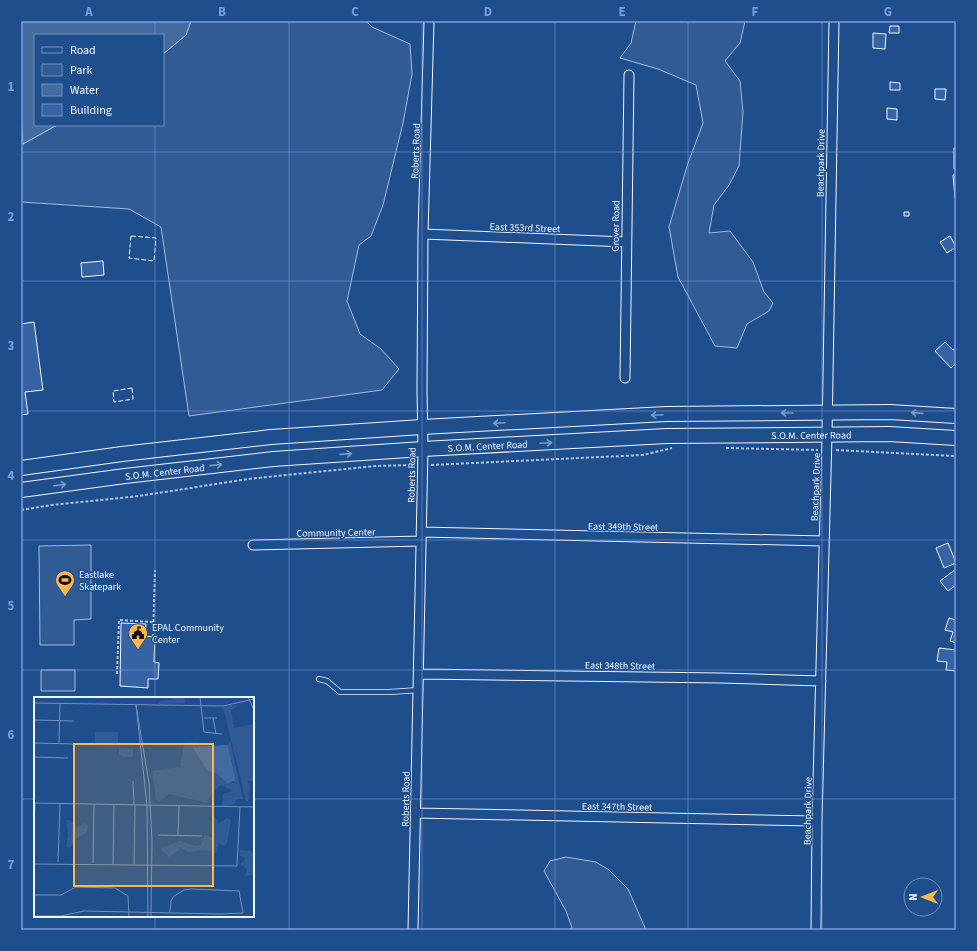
<svg xmlns="http://www.w3.org/2000/svg" width="977" height="951" font-family="'Source Sans 3',sans-serif">
  <rect width="100%" height="100%" fill="#1f4e8c"/>
  <!-- green -->
  <path fill="#305b95" stroke="#a8bbd7" d="M191,21H366L372,27L410,44L412,74L403,123L383,205L371,236L359,245L347,301L360,334L381,349L399,369L382,390L189,416L161,227L129,209L21,202V109L23,144L57,125H163V54L186,35Z
    M636,21H745L740,43L725,61L740,81L743,112L739,166L729,185L714,205L709,233L730,231L753,262L764,292L773,303L769,311L747,324L737,348L715,346L678,277L669,227L688,163L703,123L696,85L658,69L620,58L631,43Z
    M91,545V619L74,620V645H40L39,546Z
    M41,670H75V691H41Z
    M566,857L596,862L609,870L628,889L646,930H568L572,928L566,911L544,871L550,861Z"/>
  <!-- water -->
  <path fill="#446ba0" stroke="#a8bbd7" d="M21,21H191L186,35L163,54V35H35V125H57L23,144L21,109Z"/>
  <!-- building -->
  <path fill="#3563a3" stroke="#f2f6ff" d="M890,26H899V33H889Z
    M873,33L886,34L885,49L873,48Z
    M890,82L900,83V90H890Z
    M935,89H946L945,100L935,99Z
    M887,108L897,109V120L887,119Z
    M954,148H956V169H954Z
    M953,175H956V198H955Z
    M904,212H909V216H904Z
    M950,236L956,247L947,253L940,242Z
    M103,261L104,275L82,277L81,263Z
    M34,322L43,390L25,392L28,414L21,415V324Z
    M945,342L953,350L954,349L956,351V363L951,368L935,351Z
    M948,543L956,563L944,568L936,548Z
    M956,569V585L948,591L940,581Z
    M949,618L956,620V643L950,641L953,632L945,630Z
    M121,623L146,624L145,636L155,637L154,662L159,663L158,679H148V688L120,686Z
    M939,648L956,650V671L946,670L947,662L937,661Z"/>
  <g fill="none" stroke-linecap="round" stroke-linejoin="round">
    <defs>
      <path id="service" d="M319,679L327,681L340,692H390L419,690"/>
      <path id="minor" d="M423,234L626,242
        M625,378L629,75
        M421,532L824,541
        M253,545L421,541
        M419,674L721,678L821,681
        M416,813L817,821
        M413,930L423,449L422,389L423,234L429,21
        M816,930L817,821L827,435L834,21"/>
      <g id="primary">
        <path d="M21,468L122,454L271,437L422,427L666,414L890,412L956,416"/>
        <path id="s1" d="M21,490L125,476L273,459L423,449L667,436L889,434L956,438"/>
      </g>
    </defs>
    <!-- service casing -->
    <use href="#service" stroke="#f2f6ff" stroke-width="6"/>
    <!-- minor casing -->
    <use href="#minor" stroke="#f2f6ff" stroke-width="11"/>
    <!-- primary casing -->
    <use href="#primary" stroke="#f2f6ff" stroke-width="16"/>
    <!-- path -->
    <path stroke="#b3c4dc" stroke-width="2" stroke-dasharray="3 2" stroke-linecap="butt" d="M726,448L818,450
      M836,450L956,456
      M431,465L643,455L672,448
      M21,510L52,505L139,496L248,479L375,466L413,465
      M153,628L198,631
      M153,637L155,570
      M117,674L119,620L153,622"/>
    <!-- service -->
    <use href="#service" stroke="#1f4e8c" stroke-width="4.5"/>
    <!-- minor -->
    <use href="#minor" stroke="#1f4e8c" stroke-width="9"/>
    <!-- primary -->
    <use href="#primary" stroke="#1f4e8c" stroke-width="14"/>
    <!-- fence -->
    <path stroke="#f2f6ff" stroke-width="1" stroke-dasharray="5 2" stroke-linecap="butt" d="M131,236L156,238L154,261L129,258Z
      M132,388L133,399L114,402L113,391Z"/>
  </g>
  <!-- one-way arrows -->
  <defs><path id="oneway-shaft" d="M-6 0H5M1.5-3L5.5 0L1.5 3" fill="none" stroke-width="1.6" stroke-linecap="round" stroke-linejoin="round"/></defs>
  <g stroke="#7e9ac0">
    <use href="#oneway-shaft" transform="translate(787 413) rotate(180)"/>
    <use href="#oneway-shaft" transform="translate(917 413) rotate(-176)"/>
    <use href="#oneway-shaft" transform="translate(657 415) rotate(177)"/>
    <use href="#oneway-shaft" transform="translate(499 423) rotate(177)"/>
    <use href="#oneway-shaft" transform="translate(546 443) rotate(-3)"/>
    <use href="#oneway-shaft" transform="translate(346 454) rotate(-4)"/>
    <use href="#oneway-shaft" transform="translate(216 465) rotate(-6)"/>
    <use href="#oneway-shaft" transform="translate(60 485) rotate(-8)"/>
  </g>
  <!-- grid -->
  <path fill="none" stroke="#7d9aea" stroke-width="1" stroke-opacity="0.55" d="M155,21V35M289,21V930M422,21V930M555,21V930M688,21V930M822,21V930M155,125V698M21,152H956M21,281H956M21,411H956M21,540H956M21,670H956M21,799H35M253,799H956M155,916V930"/>
  <!-- icons -->
  <defs>
    <symbol id="stadium-pin" viewBox="-11 -11 22 30"><path d="M0 17L-7.5 6A9.5 9.5 0 1 1 7.5 6Z" fill="#ffb74d" stroke="#1f4e8c"/><path d="M0-5a6.5 5 0 1 0 0 10a6.5 5 0 1 0 0-10ZM-3.5-1.8h7v3.6h-7Z" fill="#111"/></symbol>
    <symbol id="civic-pin" viewBox="-11 -11 22 30"><path d="M0 17L-7.5 6A9.5 9.5 0 1 1 7.5 6Z" fill="#ffb74d" stroke="#1f4e8c"/><path d="M-.6-6.5H3V-4.5H.6V-3L4-1V1h2V6H-6V1h2V-1L-.6-3ZM-1.2 2.5V6h2.4V2.5Z" fill="#111"/></symbol>
  </defs>
  <g fill-rule="evenodd">
    <use href="#stadium-pin" x="54" y="569" width="22" height="30"/>
    <use href="#civic-pin" x="127" y="622" width="22" height="30"/>
  </g>
  <g text-anchor="middle" stroke-width="3" stroke-linejoin="round" paint-order="stroke">
    <!-- street labels -->
    <g font-size="10" fill="#f2f6ff" stroke="#1f4e8c">
      <text transform="translate(415 151) rotate(-88)" y="4">Roberts Road</text>
      <text transform="translate(820 163) rotate(-89)" y="4">Beachpark Drive</text>
      <text transform="translate(615 226) rotate(-89)" y="4">Grover Road</text>
      <text transform="translate(525 227) rotate(2)" y="4">East 353rd Street</text>
      <text dy="4" stroke="none"><textPath href="#s1" startOffset="793">S.O.M. Center Road</textPath></text>
      <text dy="4" stroke="none"><textPath href="#s1" startOffset="469">S.O.M. Center Road</textPath></text>
      <text dy="4" stroke="none"><textPath href="#s1" startOffset="145">S.O.M. Center Road</textPath></text>
      <text transform="translate(411 475) rotate(-89)" y="4">Roberts Road</text>
      <text transform="translate(815 487) rotate(-88)" y="4">Beachpark Drive</text>
      <text transform="translate(623 526) rotate(1)" y="4">East 349th Street</text>
      <text transform="translate(336 532) rotate(-1)" y="4">Community Center</text>
      <text transform="translate(620 665) rotate(1)" y="4">East 348th Street</text>
      <text transform="translate(405 799) rotate(-89)" y="4">Roberts Road</text>
      <text transform="translate(617 806) rotate(1)" y="4">East 347th Street</text>
      <text transform="translate(807 811) rotate(-89)" y="4">Beachpark Drive</text>
    </g>
    <!-- poi labels -->
    <g font-size="10" fill="#f2f6ff" stroke="#1f4e8c" text-anchor="start">
      <text x="79" y="578">Eastlake<tspan x="79" dy="12">Skatepark</tspan></text>
      <text x="152" y="631">EPAL Community<tspan x="152" dy="12">Center</tspan></text>
    </g>
  </g>
  <!-- overview -->
  <g transform="translate(34 697)">
    <rect width="220" height="220" fill="#1f4e8c"/>
    <path d="M137,0H150L151,6L123,7L126,4L138,3ZM201,8L203,9L197,14L200,31L220,27V84H213L216,90L214,105L212,104L189,10ZM61,35H84V49L61,48ZM196,44L209,102H203L199,108L188,109L189,97L199,94L187,88L179,94L173,106L135,97L125,105L122,102L118,74L146,70L150,46L164,45L165,49L158,50L174,74L182,76L194,87L202,85L194,48ZM85,52H99V60H88L85,57ZM179,117L185,126L193,121L197,123L193,146L191,149L185,146L183,156L170,153L155,155L145,150V153L135,160L128,154V151L146,144L161,149L167,148L171,137L177,140L180,138ZM32,123H36L43,130L51,126L54,129L52,136L43,141L36,151L32,150L34,138ZM206,153L217,154L220,158V195L219,178L211,179L213,172L206,167L210,164L211,160L206,159Z" fill="#305b95"/>
    <path d="M194,48L202,85L199,84L194,87L182,76L174,74L158,50Z" fill="#446ba0"/>
    <path fill="none" stroke="#7391ba" stroke-width="1" d="M166,0L170,35L188,37M214,0L220,13M0,6L189,9L220,2M102,8L115,86L118,144L117,220M102,8L113,108L114,220M170,21H183M179,21L182,37M0,23L40,24M0,46L40,47M25,46L26,7M0,60L34,61M99,84L100,108M0,106L220,110M0,135L1,106M124,138L168,139M144,138L145,108M24,165L26,107M59,166L60,107M0,167L203,169L206,110M79,167L80,108M100,167L101,108M0,198H27L42,190L81,191L94,199L95,220M0,219H27L50,214L186,217L209,216L205,194L157,192L150,193L140,199L137,204L136,215"/>
    <path fill="#ffb74d" fill-opacity="0.15" stroke="#ffb74d" stroke-width="2" d="M40,47H179V189H40Z"/>
    <rect width="220" height="220" fill="none" stroke="#f2f6ff" stroke-width="2"/>
  </g>
  <!-- border -->
  <rect width="977" height="951" fill="none" stroke="#1f4e8c" stroke-width="44"/>
  <!-- legend -->
  <rect x="34" y="34" width="130" height="92" fill="#1f4e8c" stroke="#7391ba"/>
  <rect x="42" y="47" width="20" height="6" fill="#1f4e8c" stroke="#7391ba"/>
  <text x="70" y="54" font-size="12" fill="#f2f6ff">Road</text>
  <rect x="42" y="64" width="20" height="12" fill="#305b95" stroke="#7391ba"/>
  <text x="70" y="74" font-size="12" fill="#f2f6ff">Park</text>
  <rect x="42" y="84" width="20" height="12" fill="#446ba0" stroke="#7391ba"/>
  <text x="70" y="94" font-size="12" fill="#f2f6ff">Water</text>
  <rect x="42" y="104" width="20" height="12" fill="#3563a3" stroke="#7391ba"/>
  <text x="70" y="114" font-size="12" fill="#f2f6ff">Building</text>
  <!-- north arrow -->
  <g transform="translate(923 897) rotate(270)"><circle r="19" fill="#1f4e8c" stroke="#7391ba"/>
  <path d="M0-3L7 15L0 10L-7 15Z" fill="#ffb74d"/>
  <text y="-6" font-size="11" font-weight="bold" text-anchor="middle" fill="#f2f6ff">N</text>
  </g>
  <rect x="22" y="22" width="933" height="907" fill="none" stroke="#7d9aea" stroke-width="1.5"/>
  <g font-size="13" text-anchor="middle" font-weight="bold" fill="#7d9aea">
    <text x="89" y="16">A</text>
    <text x="222" y="16">B</text>
    <text x="355" y="16">C</text>
    <text x="488" y="16">D</text>
    <text x="622" y="16">E</text>
    <text x="755" y="16">F</text>
    <text x="888" y="16">G</text>
    <text x="11" y="91">1</text>
    <text x="11" y="221">2</text>
    <text x="11" y="350">3</text>
    <text x="11" y="480">4</text>
    <text x="11" y="610">5</text>
    <text x="11" y="739">6</text>
    <text x="11" y="869">7</text>
  </g>
</svg>
